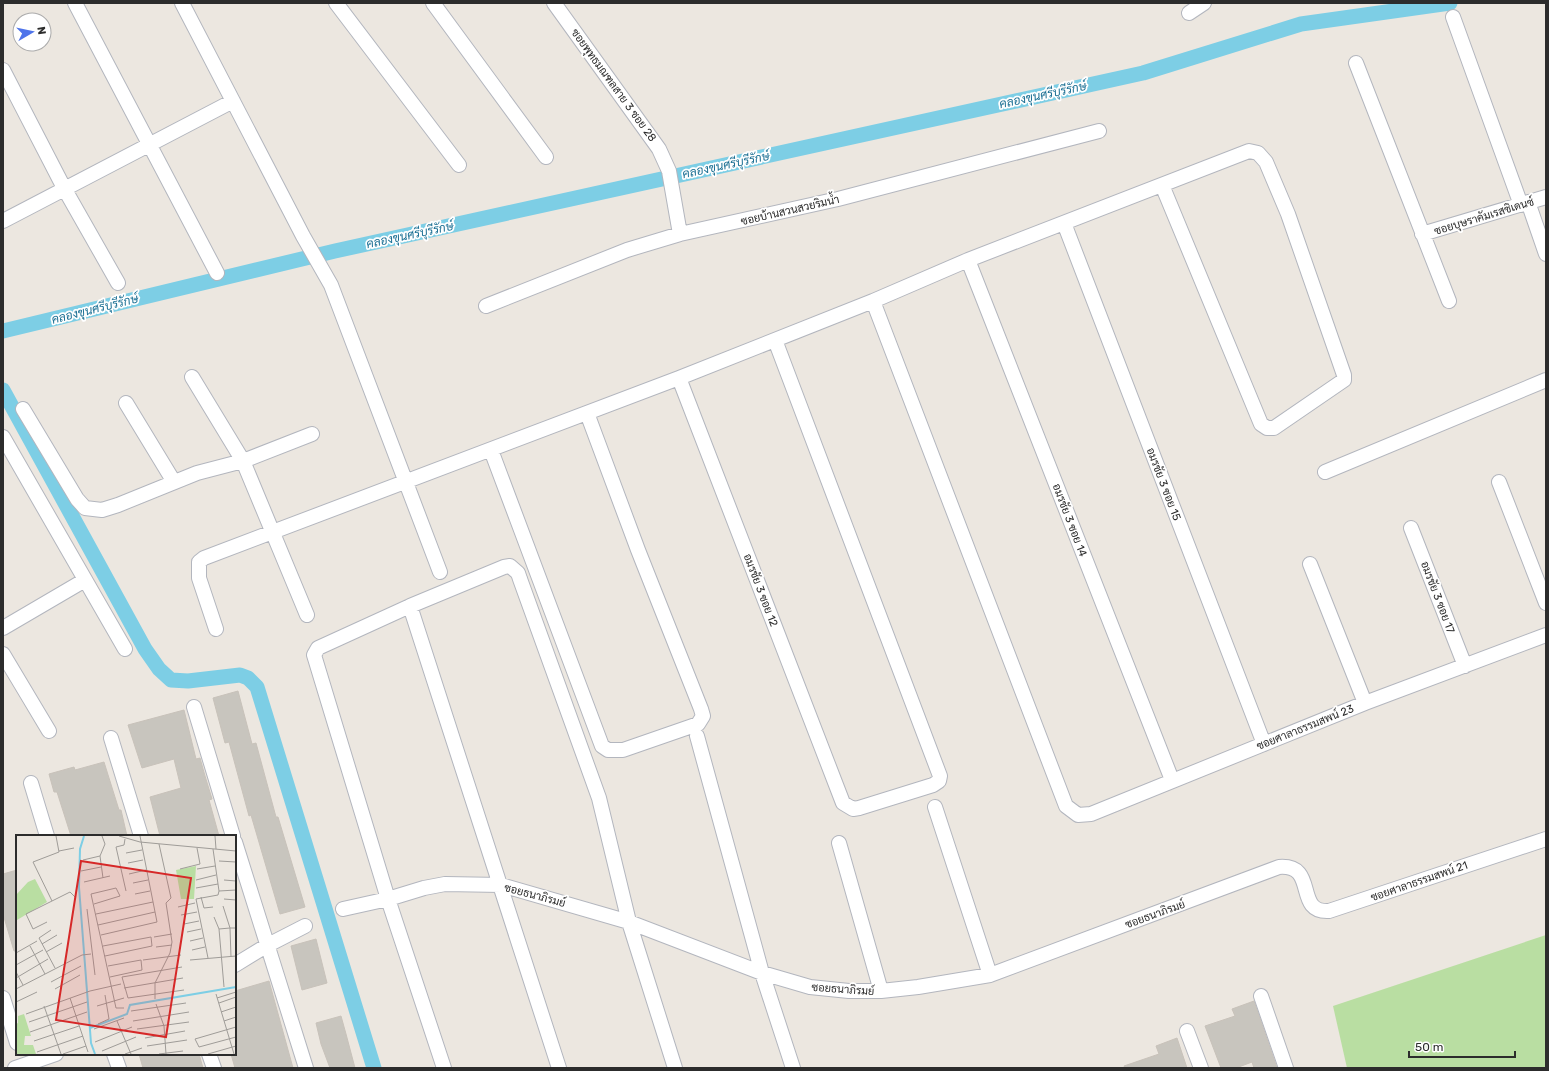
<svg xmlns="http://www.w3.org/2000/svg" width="1549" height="1071" font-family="Rubik,Sarabun,sans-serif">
  <rect width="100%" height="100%" fill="#ece7e0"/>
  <!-- green -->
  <path fill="#b9dea2" d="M1546,935V1068H1347L1333,1006Z"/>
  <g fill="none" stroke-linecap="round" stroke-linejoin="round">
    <!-- canal -->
    <path stroke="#7dcee5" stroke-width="15" d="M3,331L335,251L1143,73L1301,24L1450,3
      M3,390L145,649L159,669L171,680L188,681L240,675L248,678L257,687L374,1068"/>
  </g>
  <!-- building -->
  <path fill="#c8c5be" stroke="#c8c2ba" d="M238,691L252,744L256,743L276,817H278L305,907L280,914L251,815L249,816L229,742L225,743L213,698Z
    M184,710L196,759L200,758L205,776L212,799L209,800L219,836H160L150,797L181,788L174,759L142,768L128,725Z
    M104,762L119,810H121L127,836H71L57,792H54L49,774L74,767L75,770Z
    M17,870V951H14L3,914V874Z
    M316,939L327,983L302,990L291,946Z
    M269,981L293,1068H235L231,1054H235V991Z
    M1254,1001L1277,1068H1254L1252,1062L1236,1068H1221L1205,1026L1235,1016L1232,1009Z
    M341,1016L346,1034L355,1068H330L321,1044L316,1023Z
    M1177,1038L1187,1068H1125L1124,1066L1159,1054L1156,1046Z
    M139,1054H199L203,1068H143Z"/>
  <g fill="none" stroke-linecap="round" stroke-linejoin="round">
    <defs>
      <path id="minor" d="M75,3L217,273
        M182,3L303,236L331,285L440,572
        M336,3L459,165
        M433,3L546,157
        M554,3L659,149L669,171L680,234
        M1189,13L1204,3
        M1453,17L1521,205
        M1356,63L1449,301
        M3,70L64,188L118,283
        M1528,202L1546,254
        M3,221L233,101
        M1064,223L1264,744
        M1422,234L1546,197
        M968,260L1172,780
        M873,301L1066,806L1078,815L1091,814L1365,703L1546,635
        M486,306L627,250L680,234L838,199L1099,131
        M192,377L243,461L307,615
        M679,378L843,803L853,809L859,808L933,785L939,781L940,776L775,340
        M126,403L174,482
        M23,409L77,499L85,508L102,510L118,505L197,473L243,461L312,434
        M3,437L125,649
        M491,450L602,746L608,750H623L698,724L703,716L701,709L638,550L587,413
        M1325,472L1546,380
        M1499,482L1546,603
        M1411,528L1465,666
        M1310,564L1365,703
        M410,606L559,1068
        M3,628L85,580
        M216,629L199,578V562L204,558L679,378L873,301L968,260L1249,151L1258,153L1266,162L1288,214L1344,375V380L1274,428H1267L1261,424L1162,185
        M3,654L49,731
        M194,707L233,836
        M697,736L762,973L793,1068
        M111,738L141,836
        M31,783L47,836
        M935,807L990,975
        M235,842L306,1068
        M839,843L881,991
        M343,909L388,899L424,888L445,884L501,885L629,922L762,973L810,987L849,991H881L918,987L990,975L1279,867C1319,864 1293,913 1329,911L1546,839
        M235,965L266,946L305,926
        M1261,996L1286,1068
        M3,998L17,1043
        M1187,1031L1201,1068
        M114,1054L119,1068
        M209,1054L214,1068
        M15,1068L56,1054
        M444,1068L388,899L314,655L318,648L410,606L504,567L510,566L518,573L520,579L599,798L629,922L675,1068"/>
    </defs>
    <!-- minor casing -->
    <use href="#minor" stroke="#b3b6be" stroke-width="16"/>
    <!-- minor -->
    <use href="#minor" stroke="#fff" stroke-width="14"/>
  </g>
  <g text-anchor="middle" stroke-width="3.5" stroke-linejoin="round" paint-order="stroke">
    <!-- street labels -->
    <g font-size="11" fill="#2c2c2c" stroke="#fff">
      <text transform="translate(614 85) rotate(54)" y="4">ซอยพุทธมณฑลสาย 3 ซอย 28</text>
      <text transform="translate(790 210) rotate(-13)" y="4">ซอยบ้านสวนสวยริมน้ำ</text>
      <text transform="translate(1484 216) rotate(-17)" y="4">ซอยบุษราคัมเรสซิเดนซ์</text>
      <text transform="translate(1164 484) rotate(69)" y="4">อมรชัย 3 ซอย 15</text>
      <text transform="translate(1070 520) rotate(69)" y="4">อมรชัย 3 ซอย 14</text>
      <text transform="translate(761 590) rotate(69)" y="4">อมรชัย 3 ซอย 12</text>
      <text transform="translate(1438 597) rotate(69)" y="4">อมรชัย 3 ซอย 17</text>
      <text transform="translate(1305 727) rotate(-22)" y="4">ซอยศาลาธรรมสพน์ 23</text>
      <text transform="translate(1419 881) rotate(-19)" y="4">ซอยศาลาธรรมสพน์ 21</text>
      <text transform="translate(535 895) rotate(15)" y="4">ซอยธนาภิรมย์</text>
      <text transform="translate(1155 914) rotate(-20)" y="4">ซอยธนาภิรมย์</text>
      <text transform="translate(843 989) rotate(4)" y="4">ซอยธนาภิรมย์</text>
    </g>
    <!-- water labels -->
    <g font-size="12" font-style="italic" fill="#1a6f93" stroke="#fff">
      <text transform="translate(1043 95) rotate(-12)" y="4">คลองขุนศรีบุรีรักษ์</text>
      <text transform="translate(726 165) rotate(-12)" y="4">คลองขุนศรีบุรีรักษ์</text>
      <text transform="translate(410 235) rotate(-12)" y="4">คลองขุนศรีบุรีรักษ์</text>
      <text transform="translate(95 309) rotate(-14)" y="4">คลองขุนศรีบุรีรักษ์</text>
    </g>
  </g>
  <!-- overview -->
  <g transform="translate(16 835)">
    <rect width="220" height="220" fill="#ece7e0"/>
    <path d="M180,31L178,64H165L160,35ZM19,44L31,67L1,85L0,60L12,47ZM8,179L15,201H9L8,210H17L20,219H0V189L2,188V181Z" fill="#b9dea2"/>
    <path fill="none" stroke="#7dcee5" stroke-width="2" d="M68,1L64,14L63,52L75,208L79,219M74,193L111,179L114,170L220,152"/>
    <path fill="none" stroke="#9f9c98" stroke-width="1" d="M86,1L89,9L84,21L87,43M103,1L124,7L220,16M199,1L200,14M109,4L108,10L100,12L110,56M197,14L203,56M43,16L58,13M110,18L126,15M67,25L84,21M203,26L220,27M112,28L127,25M164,34L184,29L181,13M181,34L199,31M65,36L85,32M113,39L130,35M180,45L200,40M208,45L220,46M68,47L94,41M117,48L132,45M180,53L202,49M119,59L134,56M185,62L188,73L197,72M208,64L220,65M36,66L17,27L43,17L40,1M78,69L104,61L100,53L75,59L100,173H108M207,71L214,93L203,94L208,152M162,72L179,68M71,74L79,140M80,79L137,67M165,80L181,77M198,82L203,94M31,87L17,94L10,79L54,57L60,63M168,89L183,86M82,90L139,77M35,95L23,103L39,133M171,97L185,94M85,100L141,87L124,1M138,102L156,99M174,106L187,103M26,109L41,100M14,111L29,139M87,111L135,102L136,111L89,121M140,112L156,110M176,115L189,112M30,117L46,108M0,118L21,106M215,122L214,93H220M192,123L180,64L202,60L203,56L220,55M127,125L165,120M174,125L220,121M0,130L27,115M92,131L125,125L126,135L94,142M166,132L106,142L112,163L168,155M0,137L7,150M0,143L32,124M35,147L65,131M108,153L167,143M0,154L66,120L75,119M39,154L64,140M200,159L218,219M54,163L72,217M201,163L220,157M139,164V148L154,118L156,107L150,68L155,63L143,9M0,167L21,157M203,168L220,162M140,169L148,191L150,219M28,171L45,219M81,171L108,163M115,176L170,168M205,177L220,172M10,179L74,156L105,149M101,186L115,219M117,186L173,177M208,186L220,182M13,187L71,167M82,189L93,184L89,160M220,192L179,204L183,212L220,202M78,194L108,183M121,194L173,187M14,197L71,177M129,203L169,196M18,206L63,191M79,207L116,192M131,211L171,205M86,216L120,202M21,217L67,201M47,219L70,211M109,219L126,213M143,219L167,216M192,219L220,211"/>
    <path fill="#d62828" fill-opacity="0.15" stroke="#d62828" stroke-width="2" d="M65,26L175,43L150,202L40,185Z"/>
    <rect width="220" height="220" fill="none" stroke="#2c2c2c" stroke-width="2"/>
  </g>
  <!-- border -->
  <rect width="1549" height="1071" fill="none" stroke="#2c2c2c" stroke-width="8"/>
  <!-- north arrow -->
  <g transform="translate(32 32) rotate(81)"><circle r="19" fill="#ffffff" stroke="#ababab"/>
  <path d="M0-3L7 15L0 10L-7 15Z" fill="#4f74ea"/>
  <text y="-6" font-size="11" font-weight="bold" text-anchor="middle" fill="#2c2c2c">N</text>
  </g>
  <!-- scale -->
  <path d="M1409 1051v6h106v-6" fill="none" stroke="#2c2c2c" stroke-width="2"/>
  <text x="1415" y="1051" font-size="12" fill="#2c2c2c" stroke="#ffffff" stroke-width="3" paint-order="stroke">50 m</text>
</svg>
